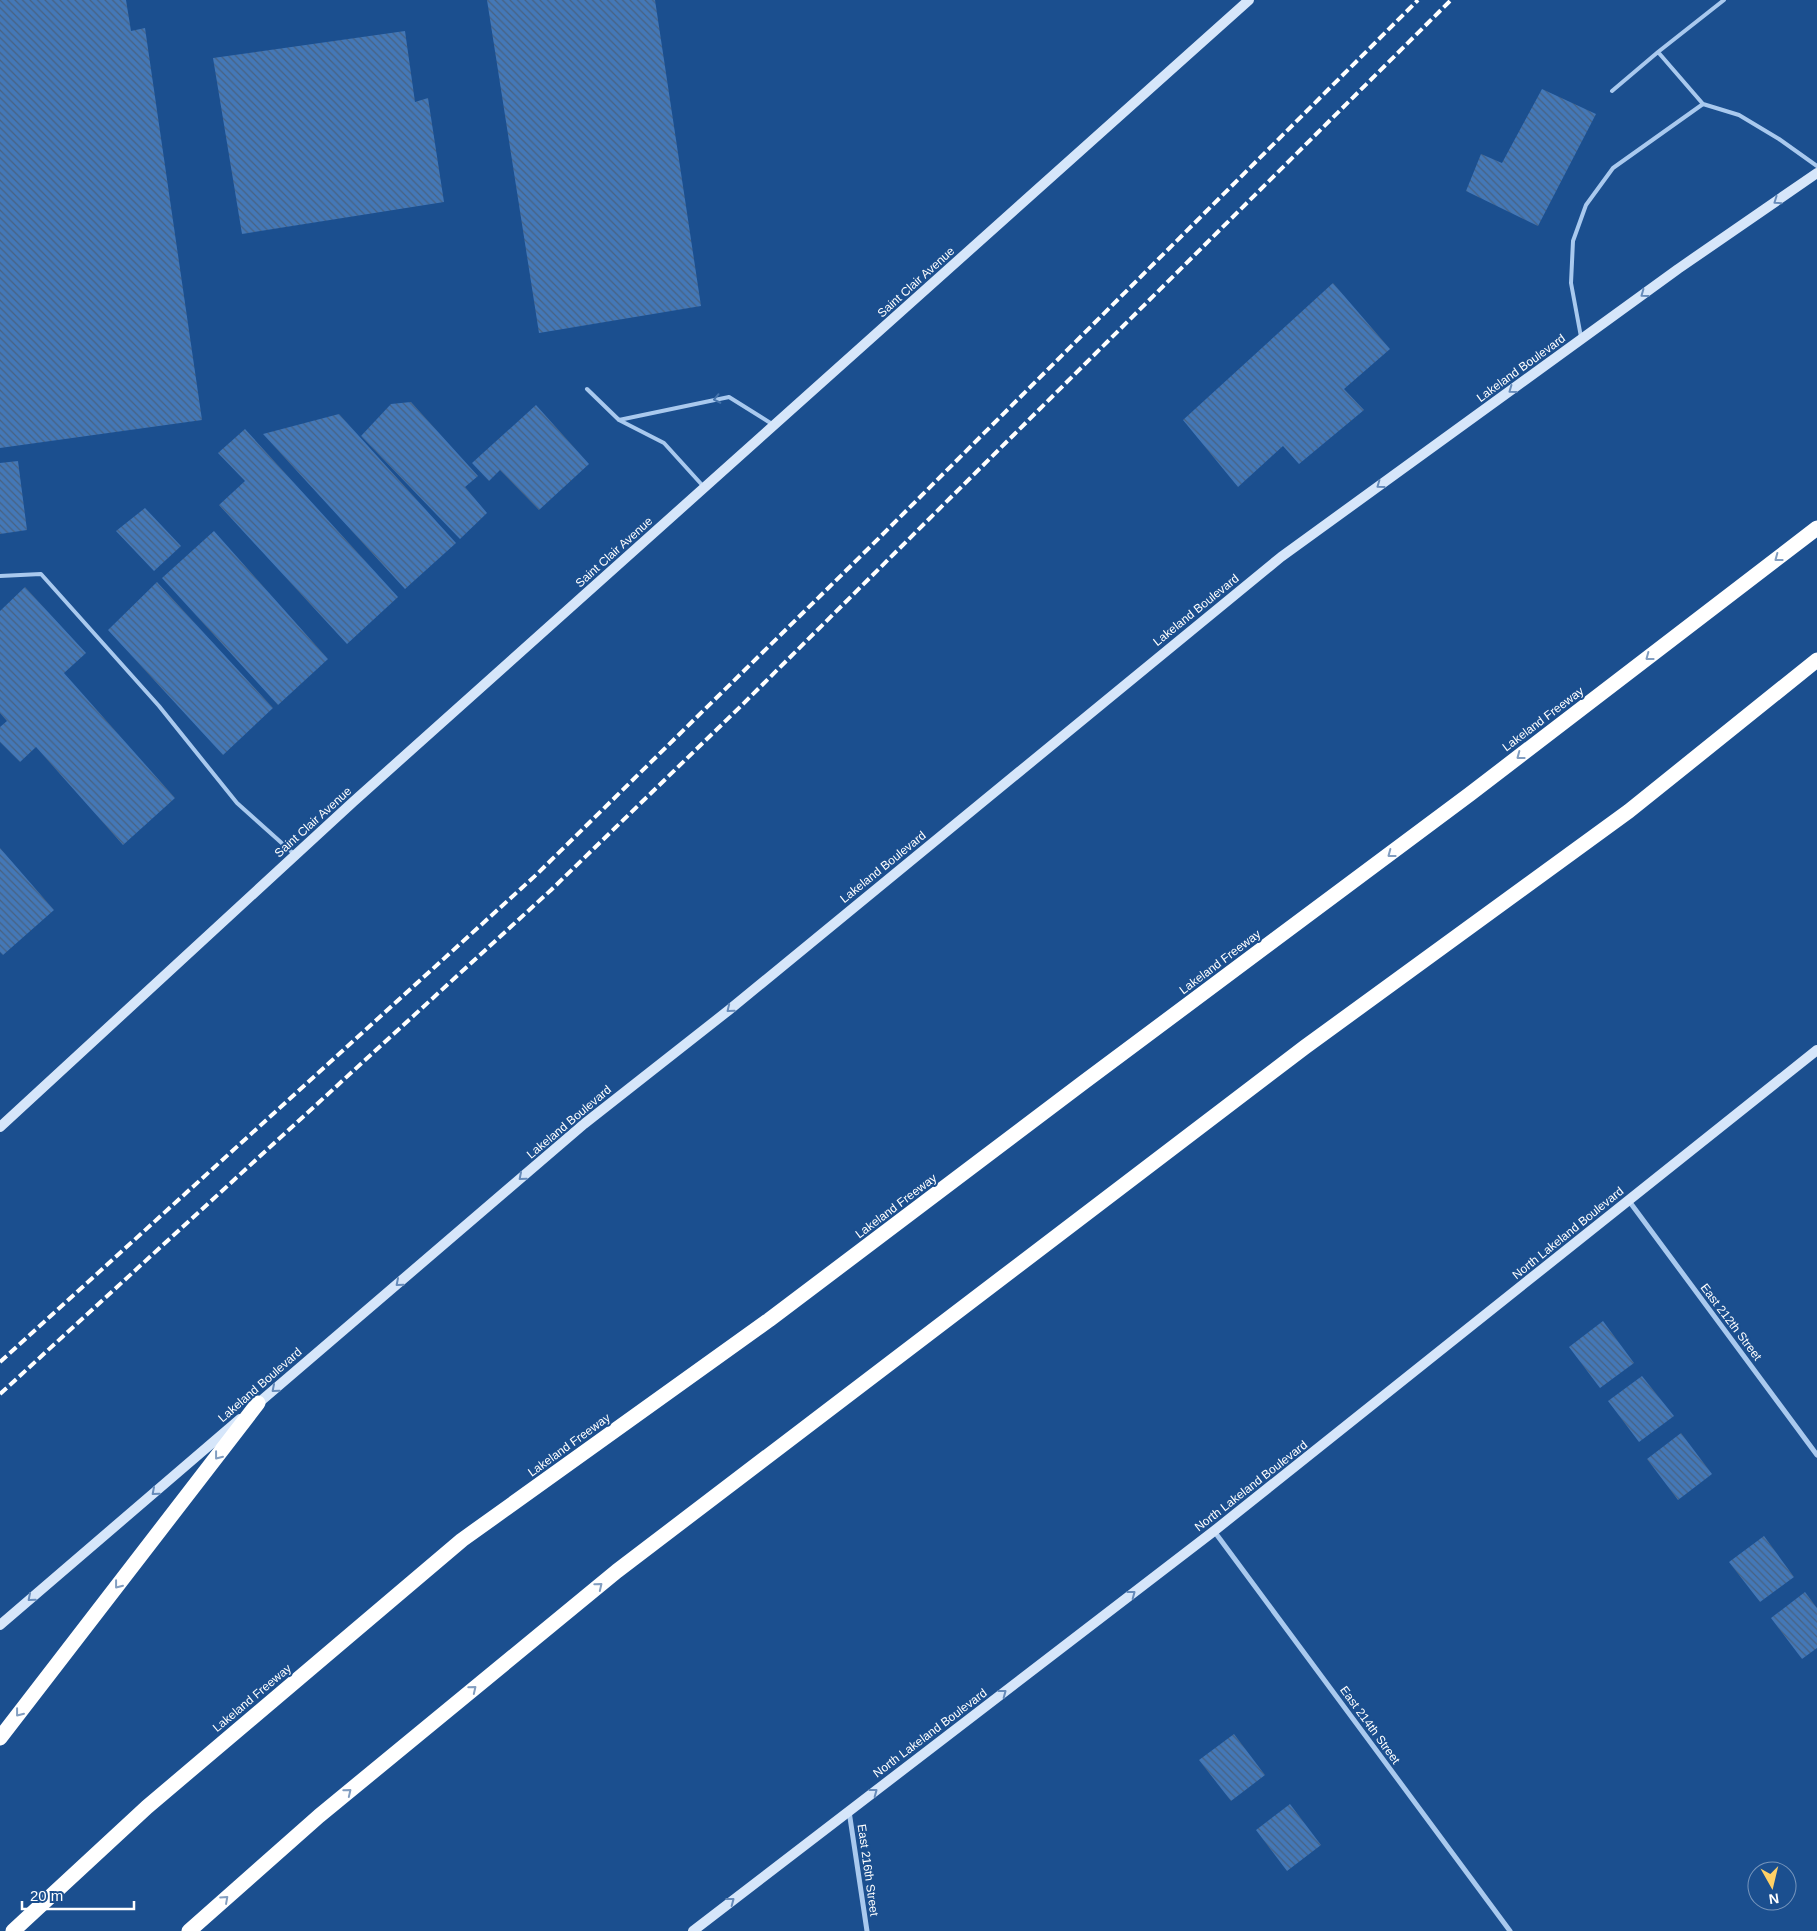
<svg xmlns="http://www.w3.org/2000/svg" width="1817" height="1931" font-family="Helvetica,sans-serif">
  <defs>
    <pattern id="building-back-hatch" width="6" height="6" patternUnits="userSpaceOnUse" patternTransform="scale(1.25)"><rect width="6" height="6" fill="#4478b7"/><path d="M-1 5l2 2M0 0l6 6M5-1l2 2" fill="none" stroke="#486282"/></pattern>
  </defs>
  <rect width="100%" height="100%" fill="#1b4f8f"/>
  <!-- building -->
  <path fill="url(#building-back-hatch)" d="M0,0H126L131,31L145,28L202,420L0,448Z
    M487,0H655L701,306L539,333Z
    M405,31L415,102L428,98L444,202L242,234L213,58Z
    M1542,89L1596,114L1538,226L1466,191L1481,154L1502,163Z
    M1333,283L1390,349L1344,389L1364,410L1299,464L1283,446L1238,487L1183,420Z
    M411,402L478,476L465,487L487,513L460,539L361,436L391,404Z
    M536,405L589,464L539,510L500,470L489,481L472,463Z
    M339,414L456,543L405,589L263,434Z
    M245,429L398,597L347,644L219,505L245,481L218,453Z
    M18,461L27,530L0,534V463Z
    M145,508L181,546L154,571L116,531Z
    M214,531L328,659L278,705L162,578Z
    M157,582L273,708L223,755L108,630Z
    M25,587L86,653L64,673L175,798L123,845L36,747L20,762L0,742V727L7,721L0,713V611Z
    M0,848L54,910L3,955L0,952Z
    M1603,1321L1634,1363L1600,1388L1569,1347Z
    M1642,1376L1674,1416L1639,1442L1608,1401Z
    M1681,1433L1712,1474L1678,1500L1647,1459Z
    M1764,1536L1794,1577L1760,1602L1729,1562Z
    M1805,1592L1817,1608V1648L1802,1659L1771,1618Z
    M1234,1734L1265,1775L1231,1801L1199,1760Z
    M1290,1804L1321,1845L1287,1871L1256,1830Z"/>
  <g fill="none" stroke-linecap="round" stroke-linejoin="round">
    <!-- lane -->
    <path stroke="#a9c9ee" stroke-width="4" d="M1658,52L1724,0
      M1612,91L1658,52L1703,104
      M1581,337L1571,283L1573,241L1586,205L1613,168L1703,104L1739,115L1779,139L1817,166
      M587,389L619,420L664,443L703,486
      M619,420L729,397L772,424
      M0,576L41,574L159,706L237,803L294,854"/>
    <!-- street -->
    <path stroke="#a9c9ee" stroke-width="5" d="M1629,1201L1817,1455
      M1214,1531L1510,1931
      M849,1811L867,1931"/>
    <!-- secondary -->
    <path stroke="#d6e6fa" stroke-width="10" d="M0,1127L353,802L1249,0
      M255,1406L584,1124L729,1010L1281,557L1678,269L1817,173
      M0,1625L240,1419
      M693,1931L1214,1531L1817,1050"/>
    <!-- highway -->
    <path stroke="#fff" stroke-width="15" d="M0,1738L258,1403
      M13,1931L147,1807L462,1540L769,1320L1084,1082L1470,794L1817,528
      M189,1931L319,1816L617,1571L1305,1047L1629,811L1817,660"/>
    <!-- rail -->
    <path stroke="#fff" stroke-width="4" stroke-dasharray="9 4" stroke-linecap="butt" d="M0,1362L536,875L869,548L1418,0
      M0,1394L551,890L741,706L1451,0"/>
  </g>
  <!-- one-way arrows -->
  <defs><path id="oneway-chevron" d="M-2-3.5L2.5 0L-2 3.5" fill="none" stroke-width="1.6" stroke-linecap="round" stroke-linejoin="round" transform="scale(1.25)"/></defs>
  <g stroke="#668bba">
    <use href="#oneway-chevron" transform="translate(1777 201) rotate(145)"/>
    <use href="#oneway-chevron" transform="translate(1644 294) rotate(144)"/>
    <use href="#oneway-chevron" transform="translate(1512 390) rotate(144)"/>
    <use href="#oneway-chevron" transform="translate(1380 485) rotate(144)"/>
    <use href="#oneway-chevron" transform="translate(730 1009) rotate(141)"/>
    <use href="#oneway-chevron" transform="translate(522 1177) rotate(139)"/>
    <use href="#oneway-chevron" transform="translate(399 1283) rotate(139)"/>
    <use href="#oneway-chevron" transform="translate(275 1389) rotate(139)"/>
    <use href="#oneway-chevron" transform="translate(155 1492) rotate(139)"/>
    <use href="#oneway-chevron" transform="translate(1132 1594) rotate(-37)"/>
    <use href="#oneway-chevron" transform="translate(31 1598) rotate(139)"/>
    <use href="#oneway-chevron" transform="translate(1003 1693) rotate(-37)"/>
    <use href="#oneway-chevron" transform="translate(874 1792) rotate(-37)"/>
    <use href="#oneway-chevron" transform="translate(731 1901) rotate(-37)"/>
  </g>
  <use stroke="#4674ac" href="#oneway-chevron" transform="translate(717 399) rotate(168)"/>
  <g stroke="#829ec1">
    <use href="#oneway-chevron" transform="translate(1778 558) rotate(143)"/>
    <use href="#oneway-chevron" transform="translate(1649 657) rotate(143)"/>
    <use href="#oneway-chevron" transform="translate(1520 756) rotate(143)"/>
    <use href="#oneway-chevron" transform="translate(1391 854) rotate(143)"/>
    <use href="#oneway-chevron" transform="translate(218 1456) rotate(128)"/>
    <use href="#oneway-chevron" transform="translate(118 1585) rotate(128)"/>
    <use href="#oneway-chevron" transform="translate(599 1586) rotate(-39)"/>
    <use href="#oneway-chevron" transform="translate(473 1689) rotate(-39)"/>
    <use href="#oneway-chevron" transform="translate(19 1713) rotate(128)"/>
    <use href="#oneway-chevron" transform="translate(348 1792) rotate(-39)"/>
    <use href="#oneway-chevron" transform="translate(225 1899) rotate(-42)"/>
  </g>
  <g text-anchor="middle" stroke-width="4" stroke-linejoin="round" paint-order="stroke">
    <!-- street labels -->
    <g font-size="12" fill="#fff" stroke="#1b4f8f">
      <text transform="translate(916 282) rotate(-42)" y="4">Saint Clair Avenue</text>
      <text transform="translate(1521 368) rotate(-36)" y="4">Lakeland Boulevard</text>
      <text transform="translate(614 552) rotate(-42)" y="4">Saint Clair Avenue</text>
      <text transform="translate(1196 610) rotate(-39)" y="4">Lakeland Boulevard</text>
      <text transform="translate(1543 719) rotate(-37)" y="4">Lakeland Freeway</text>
      <text transform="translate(313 822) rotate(-42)" y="4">Saint Clair Avenue</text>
      <text transform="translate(883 867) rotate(-39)" y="4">Lakeland Boulevard</text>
      <text transform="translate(1220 962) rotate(-37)" y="4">Lakeland Freeway</text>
      <text transform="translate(569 1122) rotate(-40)" y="4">Lakeland Boulevard</text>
      <text transform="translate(896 1206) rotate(-37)" y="4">Lakeland Freeway</text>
      <text transform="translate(1568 1233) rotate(-39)" y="4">North Lakeland Boulevard</text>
      <text transform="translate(1731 1322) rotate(53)" y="4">East 212th Street</text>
      <text transform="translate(260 1385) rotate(-41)" y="4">Lakeland Boulevard</text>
      <text transform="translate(569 1445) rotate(-36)" y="4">Lakeland Freeway</text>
      <text transform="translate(1251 1486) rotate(-38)" y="4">North Lakeland Boulevard</text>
      <text transform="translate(252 1698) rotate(-40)" y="4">Lakeland Freeway</text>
      <text transform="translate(1370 1725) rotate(54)" y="4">East 214th Street</text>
      <text transform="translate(930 1733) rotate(-37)" y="4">North Lakeland Boulevard</text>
      <text transform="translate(868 1870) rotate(82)" y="4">East 216th Street</text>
    </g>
  </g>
  <!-- north arrow -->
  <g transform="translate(1772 1886) rotate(172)"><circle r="24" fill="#1b4f8f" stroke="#7695bc"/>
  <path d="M0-4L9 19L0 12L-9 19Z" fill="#ffd166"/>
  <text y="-8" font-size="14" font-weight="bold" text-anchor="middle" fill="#ffffff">N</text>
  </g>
  <!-- scale -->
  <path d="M22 1901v8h112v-8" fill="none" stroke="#ffffff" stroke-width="2.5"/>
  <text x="30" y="1901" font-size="15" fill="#ffffff" stroke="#1b4f8f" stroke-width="4" paint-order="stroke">20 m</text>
</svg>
